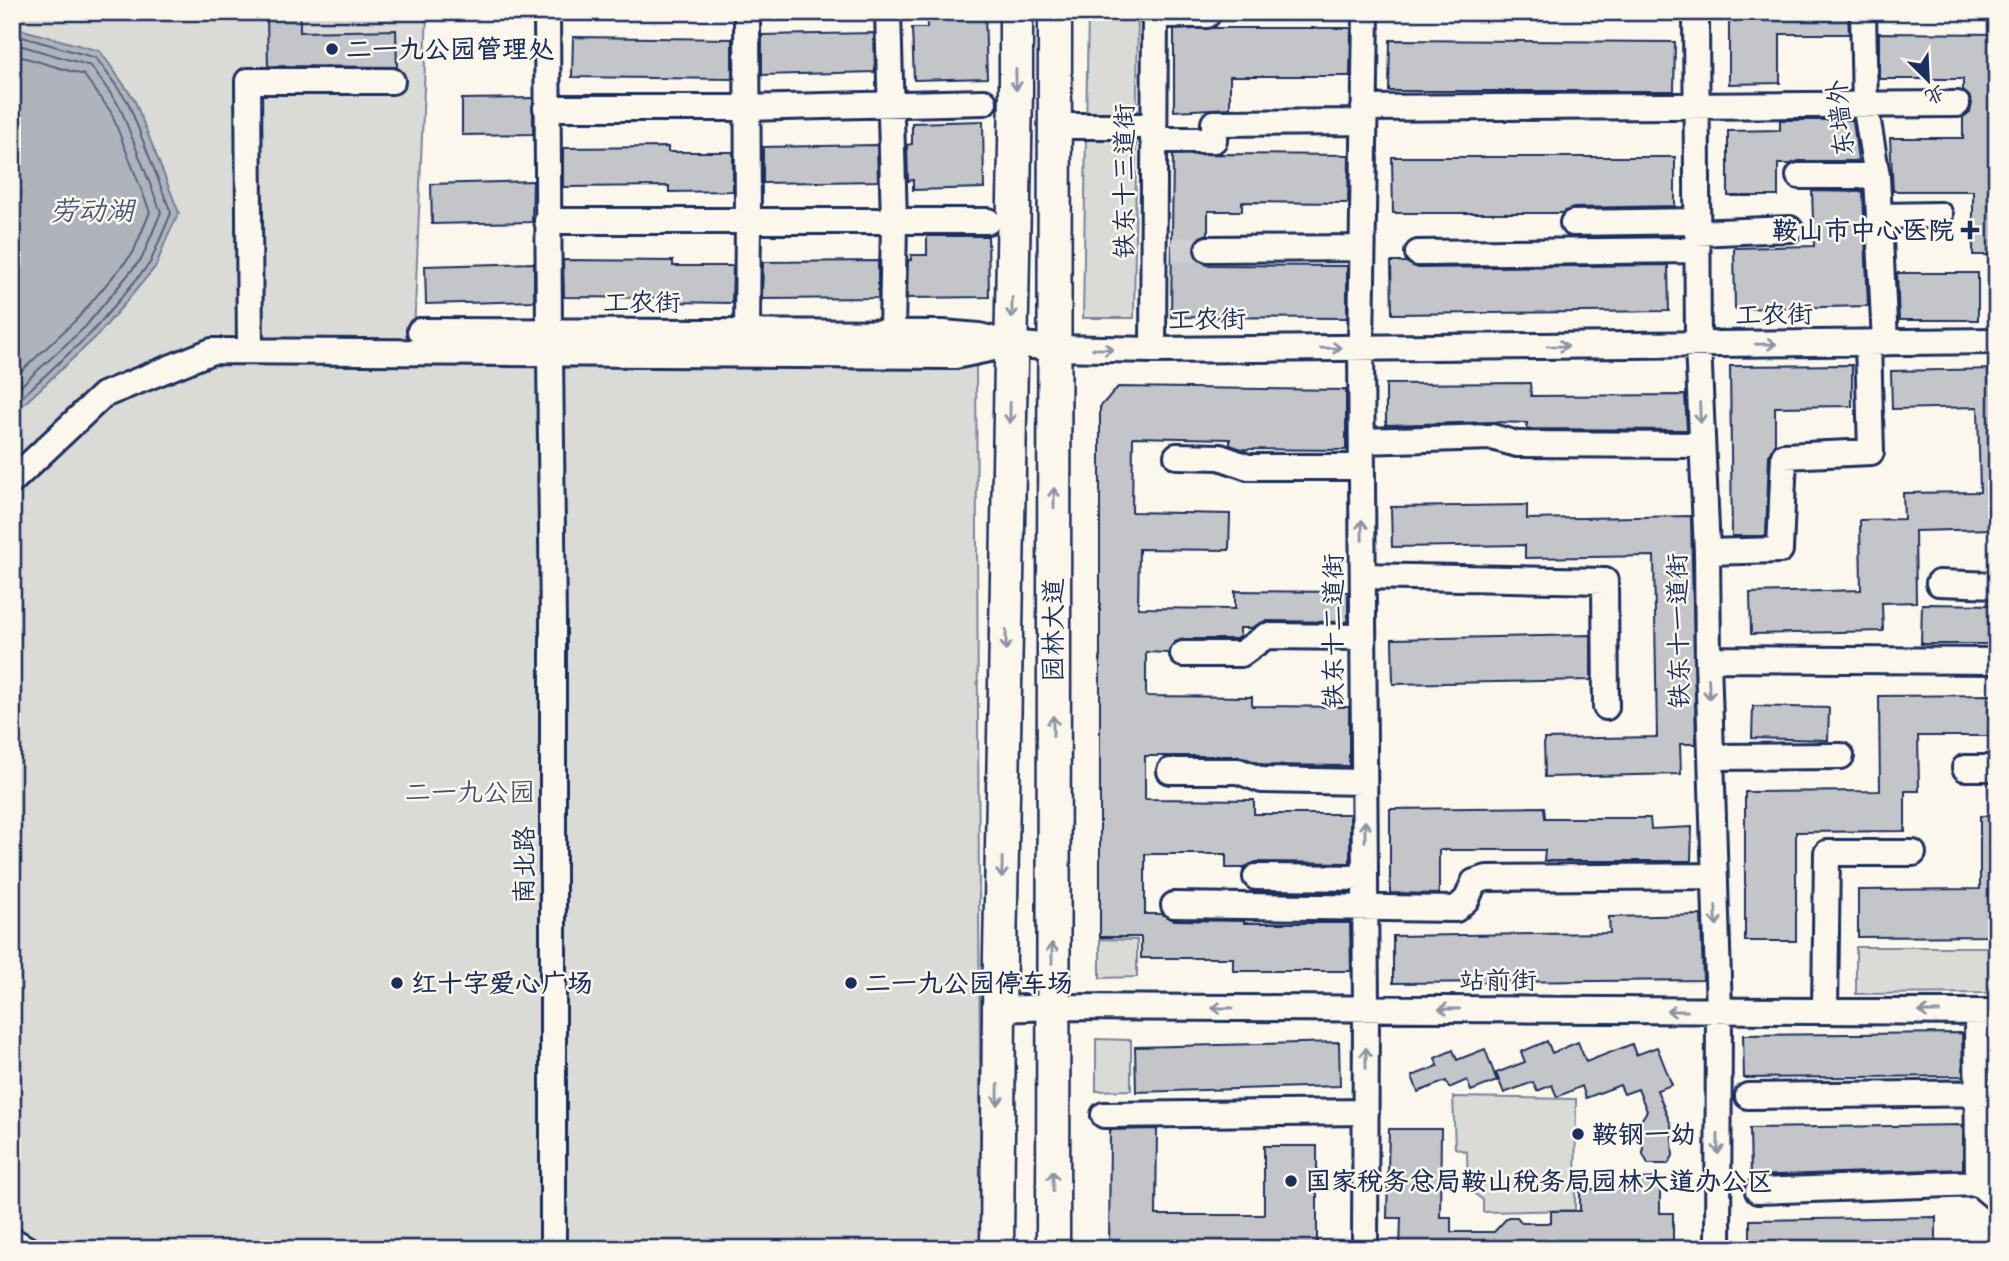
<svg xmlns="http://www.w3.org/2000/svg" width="2009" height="1261" font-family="'Comic Neue','LXGW WenKai TC',sans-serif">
  <rect width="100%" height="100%" fill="#fbf7ec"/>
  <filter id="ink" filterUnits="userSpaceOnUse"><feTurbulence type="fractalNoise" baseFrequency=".0143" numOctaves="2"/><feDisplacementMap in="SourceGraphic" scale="14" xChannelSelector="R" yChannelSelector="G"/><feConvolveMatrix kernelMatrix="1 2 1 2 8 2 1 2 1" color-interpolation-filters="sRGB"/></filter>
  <g filter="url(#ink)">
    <!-- green -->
    <path fill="#dadad7" stroke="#7a849a" stroke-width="2" d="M12,12H427L414,335L976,362L981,1249H12Z
      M1088,12H1138L1134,318H1083Z
      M1100,939L1137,940V977L1100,978Z
      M1856,947H1997V993L1856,994Z
      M1096,1039L1131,1040V1090L1096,1091Z
      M1453,1097L1576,1099L1575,1210L1483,1212V1200L1468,1189L1467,1152L1455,1148Z"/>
    <!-- water -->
    <path fill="#afb3bb" stroke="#747e96" stroke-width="2" d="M12,27L100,51L134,99L179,213L168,235L156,266L126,302L96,337L12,415Z"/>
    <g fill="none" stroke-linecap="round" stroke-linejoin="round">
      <!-- shore -->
      <path stroke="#566483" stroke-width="2" d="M12,34L96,58L128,102L171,213L150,263L121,298L91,333L12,406
        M12,43L91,66L120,107L161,212L142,258L85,327L12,394
        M12,54L84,75L111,112L150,212L133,253L77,319L12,380"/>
    </g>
    <!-- building -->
    <path fill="#c3c5c9" stroke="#1b2f5e" stroke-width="2" d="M927,12H985L987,78L914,80L912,28H927Z
      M1729,12H1848L1849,34H1780V83L1729,84Z
      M300,14V32L396,30L397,67L268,66L267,15Z
      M1214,28H1351L1350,76H1230V108L1174,111V30Z
      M874,33L875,72L762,75V35Z
      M1879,33L1997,34V255H1973V191H1893L1890,138H1963V117L1970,112L1972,103L1969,96L1963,91V79H1879Z
      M573,37L732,39V79L572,77Z
      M1390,40L1675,42L1674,91H1389Z
      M533,98V134L462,135V99Z
      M1780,120H1853L1858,161H1799L1790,164H1778V196H1728V131L1780,130Z
      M983,121L984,188L913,190V180L908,181L907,145L912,144V123Z
      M877,145L878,181L763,183V147Z
      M668,147V152H733V191L669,192V186L563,187V148Z
      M1219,154L1349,155L1348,203L1242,202V211H1208V234L1200,237L1193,248L1196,257L1207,265L1347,266V318L1171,317L1173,155Z
      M1392,157H1675V206L1573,208L1563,213H1393Z
      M533,181L532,222L432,224L431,184Z
      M1812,191L1863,192L1868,306L1735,309L1734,248L1814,246Z
      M927,236H988L989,297L907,298L908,260H911V255H927Z
      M563,260L673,261V266H733L732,303L669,302V298L564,297Z
      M878,261V298L762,299L763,262Z
      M1391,262H1406L1418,268L1668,265L1669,311L1392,314Z
      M534,263V301L426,304L425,266Z
      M1897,273H1978V320H1899Z
      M1852,365V406L1775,407V444L1769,455L1766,536H1732L1730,366Z
      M1997,369V507H1992V529L1915,531L1916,602L1882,603L1883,631L1751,634L1750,593L1861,590L1860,520L1904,519L1903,493L1980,492L1978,407L1892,409L1891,371Z
      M1530,383L1531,396L1685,395L1687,430L1527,429V423L1492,422L1386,425V384Z
      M1118,387L1346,390V450L1242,449L1230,445V439L1133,437L1132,512L1230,514L1229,550L1139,549L1138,608L1235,609V591L1348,592V622L1265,621L1251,628H1240V636L1236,639H1183L1175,642L1168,653L1146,652V696L1252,697V706L1349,707V766L1265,765L1238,756H1145V799L1254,800V814H1350V863L1256,862L1244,868H1226V854H1145V914H1162L1174,920L1244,921V923H1350L1351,971H1233V958H1141V937H1100V407Z
      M1527,505V519L1691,516L1696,744H1680L1681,774L1545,777L1544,739L1657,737L1654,556L1525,558V545L1392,547L1391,507Z
      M1922,604L1997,605V644H1921Z
      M1591,635V680L1393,684L1392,639Z
      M1997,695V736H1918L1919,791H1905V831L1796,832V941H1745V792L1880,791L1879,696Z
      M1753,706L1829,708L1828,740L1752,738Z
      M1544,807L1545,818H1650L1651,829L1692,827L1691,861H1544L1545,850H1439V894L1390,893V809Z
      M1980,816H1997V936L1858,937V890L1980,889Z
      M1701,915L1703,980L1393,983V936L1610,933L1609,917Z
      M1962,1033L1963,1076L1744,1078L1743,1035Z
      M1547,1041L1552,1053L1578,1042L1586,1062L1632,1044L1636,1055L1657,1047L1672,1085L1657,1090L1671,1125L1673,1156L1668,1164H1648L1643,1154L1642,1119L1647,1111L1638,1089L1624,1094L1620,1085L1586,1098L1582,1086L1557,1097L1552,1085L1537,1091L1533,1082L1504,1093L1496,1073L1525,1062L1521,1052Z
      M1339,1042L1340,1086L1136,1092L1135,1047Z
      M1485,1049L1497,1081L1471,1091L1467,1080L1449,1088L1446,1081L1418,1092L1412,1076L1438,1066L1435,1058L1453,1050L1457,1060Z
      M1963,1125V1169L1751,1176L1750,1128Z
      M1157,1129L1156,1215H1264V1146H1317V1249H1109L1110,1130Z
      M1389,1129H1441L1440,1217H1451V1232H1494L1508,1217H1517L1522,1223H1551V1211H1580V1189H1637V1179L1660,1178V1213H1673V1249H1400L1401,1218H1387Z
      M1936,1217V1249H1750V1220Z"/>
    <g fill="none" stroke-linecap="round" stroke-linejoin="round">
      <!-- minor-tunnel -->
      <path stroke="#cecfd0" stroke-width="24" stroke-dasharray="24 12" stroke-linecap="butt" d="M1172,250L1208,249"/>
      <defs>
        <path id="minor" d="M547,12L549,331
          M888,12L894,221L892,333
          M1696,12L1698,344L1707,552L1708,659L1719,1011L1718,1249
          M1863,12L1865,104L1877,176L1885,343
          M1155,15H1207V12
          M546,108H747L984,102
          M1364,108L1957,104
          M1056,126H1153
          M1153,140H1214V123L1364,122
          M1799,176H1877
          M1879,216L1940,215
          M547,221H988
          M1573,223L1697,221
          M1697,233L1790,229
          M1208,249L1362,248
          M1418,253L1697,250
          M420,331L943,333L979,336L1011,344L1054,348L1153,350L1997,341
          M747,332L748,221L747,12
          M1153,350L1155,12
          M250,351L248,81H392
          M550,354L553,623V1249
          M1362,441L1492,437L1517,444L1701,445
          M1177,456L1220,457L1248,467H1362
          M12,481L103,395L212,351L955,356L1003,346
          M1707,552L1780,550L1784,456L1871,452L1868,343
          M1363,576L1605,581L1606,707
          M1939,583L1997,585
          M1183,654H1241L1266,636L1363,637
          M1708,659L1997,661
          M1711,757L1841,756
          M1965,768H1997
          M1170,771H1238L1262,780L1364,782
          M1256,877L1365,878
          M1174,905L1456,909L1467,899L1474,882L1487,878L1714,876
          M999,1009L1052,1007L1997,1012
          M1825,1011L1827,853H1913
          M1977,1012L1978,1183
          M1748,1096L1997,1093
          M1104,1115L1366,1112
          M1758,1191L1978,1183L1997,1199
          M12,1240L27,1249
          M1365,1249L1366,1009L1361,348L1366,12"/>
        <path id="major" d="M997,1249L999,1009L1016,92V12
          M1053,1249L1055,12"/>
      </defs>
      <!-- minor casing -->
      <use href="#minor" stroke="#1b2f5e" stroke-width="30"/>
      <!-- major casing -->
      <use href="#major" stroke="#1b2f5e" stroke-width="37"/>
      <!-- minor -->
      <use href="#minor" stroke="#fbf7ec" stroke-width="24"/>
      <!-- major -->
      <use href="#major" stroke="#fbf7ec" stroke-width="32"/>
    </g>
    <!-- one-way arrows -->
    <defs><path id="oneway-shaft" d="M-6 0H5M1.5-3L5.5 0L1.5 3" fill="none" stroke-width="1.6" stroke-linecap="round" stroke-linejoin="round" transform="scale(1.75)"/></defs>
    <g stroke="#8b93a5">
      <use href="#oneway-shaft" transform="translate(1016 80) rotate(89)"/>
      <use href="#oneway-shaft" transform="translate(1012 308) rotate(91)"/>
      <use href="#oneway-shaft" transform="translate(1766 344) rotate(-1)"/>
      <use href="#oneway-shaft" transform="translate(1558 346) rotate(-1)"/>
      <use href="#oneway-shaft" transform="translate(1331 348) rotate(-1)"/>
      <use href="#oneway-shaft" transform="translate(1103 349) rotate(1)"/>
      <use href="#oneway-shaft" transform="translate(1010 413) rotate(91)"/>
      <use href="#oneway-shaft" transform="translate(1700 413) rotate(88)"/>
      <use href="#oneway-shaft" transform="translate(1054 498) rotate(-90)"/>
      <use href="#oneway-shaft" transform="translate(1362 530) rotate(-91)"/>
      <use href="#oneway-shaft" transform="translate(1006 640) rotate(91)"/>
      <use href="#oneway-shaft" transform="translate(1709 689) rotate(88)"/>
      <use href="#oneway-shaft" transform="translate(1053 726) rotate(-90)"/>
      <use href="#oneway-shaft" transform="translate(1365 831) rotate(-90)"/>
      <use href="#oneway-shaft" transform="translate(1002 868) rotate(91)"/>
      <use href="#oneway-shaft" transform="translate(1716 916) rotate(88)"/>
      <use href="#oneway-shaft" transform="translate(1052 953) rotate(-90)"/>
      <use href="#oneway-shaft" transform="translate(1222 1008) rotate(-180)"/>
      <use href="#oneway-shaft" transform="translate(1449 1009) rotate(-180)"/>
      <use href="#oneway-shaft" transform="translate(1677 1011) rotate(-180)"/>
      <use href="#oneway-shaft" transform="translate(1929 1012) rotate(-180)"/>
      <use href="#oneway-shaft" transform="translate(1366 1058) rotate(-90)"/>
      <use href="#oneway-shaft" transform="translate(998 1095) rotate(91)"/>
      <use href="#oneway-shaft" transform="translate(1718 1144) rotate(90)"/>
      <use href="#oneway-shaft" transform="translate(1053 1181) rotate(-90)"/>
    </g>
  </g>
  <!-- markers -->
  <g fill="#1b2f5e" stroke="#fbf7ec" stroke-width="2.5">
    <circle cx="332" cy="49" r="7"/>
    <path d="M1966.5 219.5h7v7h7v7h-7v7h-7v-7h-7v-7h7z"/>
    <circle cx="397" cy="983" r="7"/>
    <circle cx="851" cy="983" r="7"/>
    <circle cx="1578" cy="1134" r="7"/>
    <circle cx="1291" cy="1181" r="7"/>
  </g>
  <g text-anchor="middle" stroke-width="5" stroke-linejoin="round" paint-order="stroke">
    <!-- poi labels -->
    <g font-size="26" font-weight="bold" fill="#1b2f5e" stroke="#fbf7ec" text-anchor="start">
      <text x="346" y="58">二一九公园管理处</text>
      <text x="1954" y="239" text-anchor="end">鞍山市中心医院</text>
      <text x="411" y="992">红十字爱心广场</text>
      <text x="865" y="992">二一九公园停车场</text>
      <text x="1592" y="1143">鞍钢一幼</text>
      <text x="1305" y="1190">国家税务总局鞍山税务局园林大道办公区</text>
    </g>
    <!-- street labels -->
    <g font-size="26" fill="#1b2f5e" stroke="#fbf7ec">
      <text transform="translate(1840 118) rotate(-96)" y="9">东墙外</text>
      <text transform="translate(1124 181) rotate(-90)" y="9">铁东十三道街</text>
      <text x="642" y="311">工农街</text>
      <text transform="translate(1774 314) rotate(-1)" y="9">工农街</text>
      <text transform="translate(1207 319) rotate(-1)" y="9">工农街</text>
      <text transform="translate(1053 630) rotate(-90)" y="9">园林大道</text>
      <text transform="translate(1333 631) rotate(-90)" y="9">铁东十二道街</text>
      <text transform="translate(1678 631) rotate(-91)" y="9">铁东十一道街</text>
      <text transform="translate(524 865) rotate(-90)" y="9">南北路</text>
      <text x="1498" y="989">站前街</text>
    </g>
    <!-- park labels -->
    <g font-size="26" fill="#415176" stroke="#fbf7ec">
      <text x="470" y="801">二一九公园</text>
    </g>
    <!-- water labels -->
    <g font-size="28" font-style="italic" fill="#47577a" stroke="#fbf7ec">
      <text x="92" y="220">劳动湖</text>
    </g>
  </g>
  <!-- margin -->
  <rect width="2009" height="1261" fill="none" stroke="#fbf7ec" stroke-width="42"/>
  <rect x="21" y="21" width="1967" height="1219" fill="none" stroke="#1b2f5e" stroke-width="2.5" filter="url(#ink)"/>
  <!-- north arrow -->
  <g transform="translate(1928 80) rotate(156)" stroke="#fbf7ec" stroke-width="5" paint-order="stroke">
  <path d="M0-5L12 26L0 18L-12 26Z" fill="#1b2f5e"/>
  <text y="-10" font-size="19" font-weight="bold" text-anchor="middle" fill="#1b2f5e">北</text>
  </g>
</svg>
